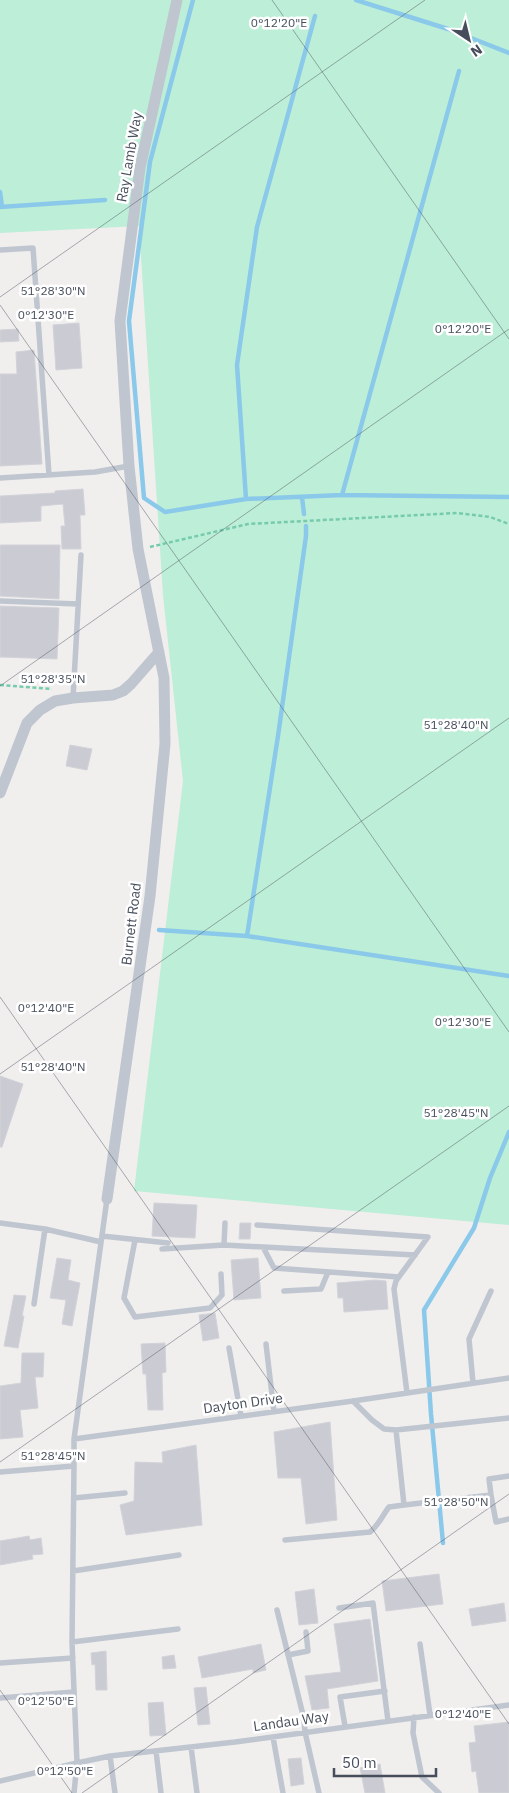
<svg xmlns="http://www.w3.org/2000/svg" width="509" height="1793" font-family="'IBM Plex Sans',sans-serif">
  <rect width="100%" height="100%" fill="#f1eeee"/>
  <!-- green -->
  <path fill="#bdeed7" d="M0,0H509V1225L134,1191L183,781L163,595L139,226L0,233Z"/>
  <g fill="none" stroke-linecap="round" stroke-linejoin="round">
    <!-- stream -->
    <path stroke="#8bc9ea" stroke-width="4.5" d="M193,0L150,162L129,321L144,498L165,512L246,499L342,495L509,497
      M356,0L448,29L509,53
      M0,192L2,206
      M0,207L105,200
      M342,495L459,71
      M302,497L304,514
      M246,499L237,365L257,227L315,16
      M159,930L247,936L509,976
      M247,936L278,736L306,536V526
      M443,1543L431,1414L424,1310L474,1228L490,1178L509,1132"/>
  </g>
  <!-- building -->
  <path fill="#cbccd3" stroke="#d2d3d9" d="M79,323L82,368L56,370L53,325Z
    M18,329L19,341L0,342V330Z
    M34,350L42,464L0,466V374H17L16,352Z
    M83,489L85,515H80L81,549H62L61,526H65L63,504L41,506V521L0,523V496L55,493V491Z
    M0,545H60L59,599L0,596Z
    M0,606L59,608L57,659L0,657Z
    M70,745L92,749L87,770L66,766Z
    M0,1076L23,1084L2,1147H0Z
    M154,1203L197,1205L195,1238L152,1236Z
    M240,1223H251L250,1239H239Z
    M57,1258L71,1260L68,1280L80,1283L72,1326L62,1324L66,1300L50,1298Z
    M258,1258L261,1298L234,1300L231,1260Z
    M375,1280L386,1281L388,1309L344,1312L343,1298H338L337,1283Z
    M14,1295L26,1296L22,1316H24L18,1348L4,1346Z
    M215,1313L219,1338L203,1341L199,1315Z
    M165,1343L166,1372L162,1373L163,1410H148L146,1374H143L141,1344Z
    M22,1353H44L43,1377H35L38,1408L20,1410L23,1437L0,1439V1386L21,1383Z
    M330,1422L337,1520L306,1524L301,1478H278L274,1432Z
    M196,1445L202,1525L126,1535L120,1505L134,1501L135,1462L163,1463L162,1452Z
    M29,1536L30,1540L41,1538L43,1554L32,1555L33,1559L0,1565V1541Z
    M439,1574L443,1604L386,1611L382,1581Z
    M314,1589L318,1623L299,1625L295,1592Z
    M504,1603L506,1621L472,1626L469,1609Z
    M370,1619L378,1681L327,1689L329,1708L312,1710L305,1676L341,1672L334,1624Z
    M261,1644L266,1670L253,1673V1669L202,1678L198,1657Z
    M106,1651L107,1690H96L95,1664L92,1665L91,1653Z
    M174,1655L176,1668L163,1669L162,1657Z
    M206,1687L210,1724L198,1725L194,1688Z
    M163,1702L166,1735L150,1736L148,1703Z
    M509,1722V1793H479L476,1771L472,1772L469,1743L476,1742L474,1726Z
    M301,1758L304,1784L291,1786L288,1759Z
    M380,1764L385,1793H365L360,1768Z"/>
  <g fill="none" stroke-linecap="round" stroke-linejoin="round">
    <!-- path -->
    <path stroke="#76cbad" stroke-width="2.5" stroke-dasharray="4 2.5" stroke-linecap="butt" d="M150,547L248,524L457,513L490,517L509,524
      M0,685L52,689"/>
    <!-- lane -->
    <path stroke="#bfc6d0" stroke-width="5.5" d="M0,250L33,248L49,475
      M0,478L95,472L129,466
      M0,601L78,604
      M73,698L81,555
      M0,1223L45,1229L101,1242
      M225,1223L224,1245L415,1255
      M257,1225L428,1237L396,1281L394,1289L407,1393
      M102,1236L168,1243
      M135,1240L124,1298L135,1317L210,1308L222,1295L221,1274
      M263,1247L274,1268L399,1277
      M162,1249L224,1245
      M284,1291L321,1289L328,1272
      M34,1304L45,1229
      M266,1344L274,1412
      M229,1348L241,1416
      M473,1383L469,1339L491,1291
      M353,1401L372,1420L384,1429L396,1430L509,1418
      M396,1430L404,1505L491,1495L489,1479L509,1476
      M74,1439L353,1401L509,1378
      M0,1472L74,1466V1439L107,1199
      M491,1495L496,1522L509,1519
      M74,1498L125,1493
      M285,1540L370,1532C379,1525 382,1516 389,1507L404,1505
      M73,1571L179,1555
      M339,1608L373,1603L388,1721
      M277,1610L304,1719L305,1732L319,1793
      M72,1642L178,1629
      M420,1644L430,1715
      M288,1655L308,1651L306,1632
      M0,1663L73,1658
      M0,1698L74,1692
      M414,1717L413,1733L422,1777L439,1793
      M345,1726L340,1697L385,1691
      M273,1737L283,1793
      M191,1747L197,1793
      M156,1751L161,1793
      M110,1756L115,1793
      M0,1781L77,1763L72,1642L74,1466
      M74,1793L77,1763L110,1756L235,1742L509,1705"/>
    <!-- street -->
    <path stroke="#bfc6d0" stroke-width="11" d="M0,793L27,723L40,710L55,701L73,698L113,695L123,691L131,684L159,652
      M107,1199L150,896L165,744L164,678L138,549L129,466L120,321L140,168L177,0"/>
  </g>
  <!-- ticks -->
  <path fill="none" stroke="#474e5b" stroke-width="1" stroke-opacity="0.45" d="M272,0L509,339M0,297L425,0M0,305L509,1032M0,686L509,329M0,997L509,1724M0,1074L509,718M0,1462L509,1106M0,1690L72,1793M82,1793L509,1494"/>
  <g text-anchor="middle" stroke-width="5" stroke-linejoin="round" paint-order="stroke">
    <!-- street labels -->
    <g font-size="14" fill="#474e5b" stroke="#fff">
      <text transform="translate(129 157) rotate(-80)" y="5">Ray Lamb Way</text>
      <text transform="translate(131 924) rotate(-83)" y="5">Burnett Road</text>
      <text transform="translate(243 1403) rotate(-8)" y="5">Dayton Drive</text>
      <text transform="translate(291 1721) rotate(-8)" y="5">Landau Way</text>
    </g>
  </g>
  <g font-size="12" text-anchor="middle" fill="#474e5b" stroke="#fff" stroke-width="5" stroke-linejoin="round" paint-order="stroke">
    <text x="279" y="27">0°12'20"E</text>
    <text x="53" y="295">51°28'30"N</text>
    <text x="46" y="319">0°12'30"E</text>
    <text x="463" y="333">0°12'20"E</text>
    <text x="53" y="683">51°28'35"N</text>
    <text x="456" y="729">51°28'40"N</text>
    <text x="46" y="1012">0°12'40"E</text>
    <text x="463" y="1026">0°12'30"E</text>
    <text x="53" y="1071">51°28'40"N</text>
    <text x="456" y="1117">51°28'45"N</text>
    <text x="53" y="1460">51°28'45"N</text>
    <text x="456" y="1506">51°28'50"N</text>
    <text x="46" y="1705">0°12'50"E</text>
    <text x="463" y="1718">0°12'40"E</text>
    <text x="65" y="1775">0°12'50"E</text>
  </g>
  <!-- north arrow -->
  <g transform="translate(469 40) rotate(145)" stroke="#ffffff" stroke-width="4" paint-order="stroke">
  <path d="M0-4L9 19L0 12L-9 19Z" fill="#474e5b"/>
  <text y="-8" font-size="14" font-weight="bold" text-anchor="middle" fill="#474e5b">N</text>
  </g>
  <!-- scale -->
  <path d="M334 1768v8h102v-8" fill="none" stroke="#474e5b" stroke-width="2.5"/>
  <text x="342" y="1768" font-size="15" fill="#474e5b" stroke="#ffffff" stroke-width="4" paint-order="stroke">50 m</text>
</svg>
